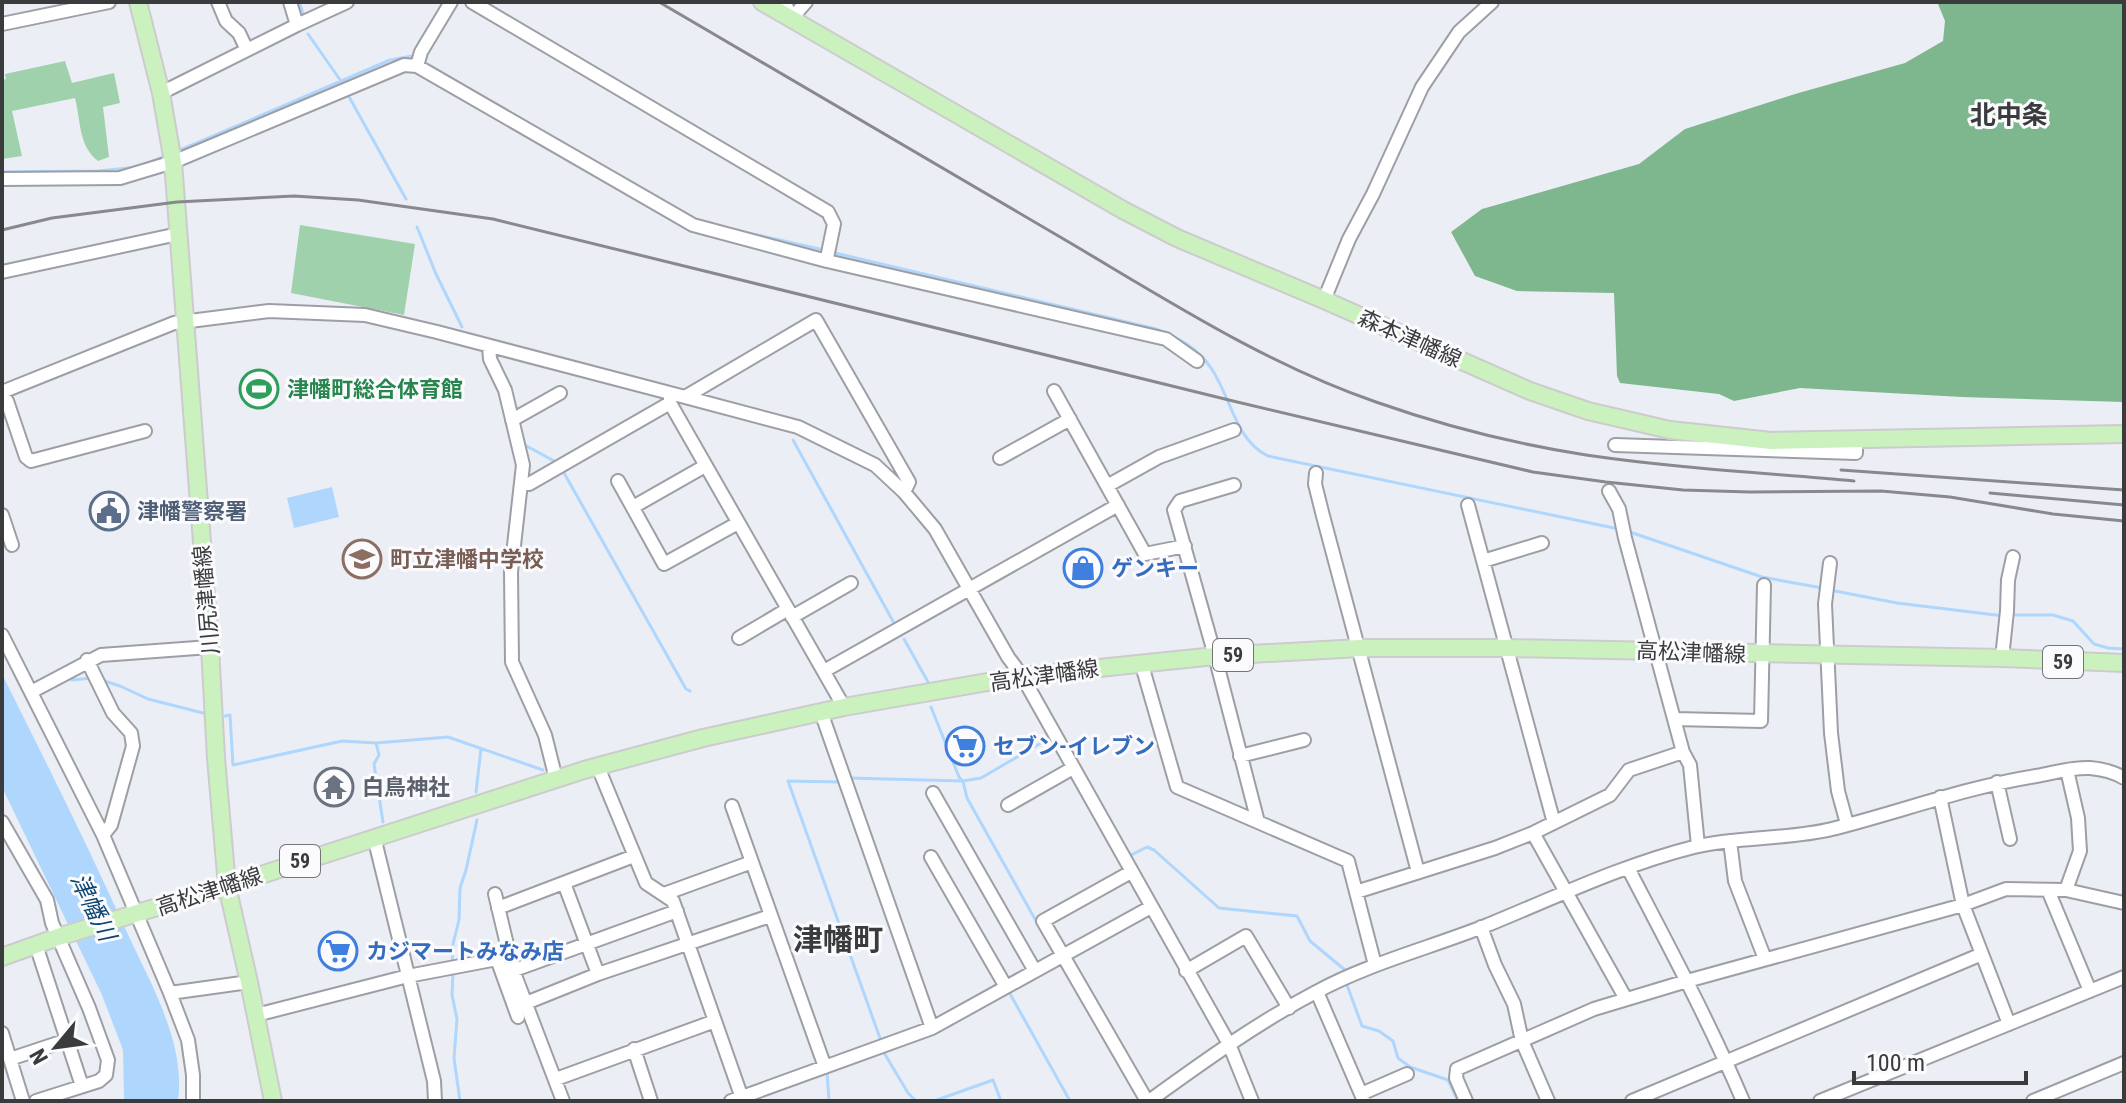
<svg xmlns="http://www.w3.org/2000/svg" width="2126" height="1103" font-family="'Roboto Condensed','Noto Sans JP',sans-serif">
  <rect width="100%" height="100%" fill="#eceef5"/>
  <!-- green -->
  <path fill="#9fd1ac" d="M65,61L72,83L114,73L120,103L103,107L109,157L98,161C78,145 81,121 75,98L12,111L22,156L2,159V80L6,79L5,74Z
    M300,225L415,244L404,315L291,293Z"/>
  <!-- forest -->
  <path fill="#7eb78e" d="M1933,2H2124V402L1962,397L1800,388L1734,401L1719,394L1620,383L1617,376L1614,293L1517,291L1475,276L1451,232L1482,209L1639,164L1685,129L1795,94L1905,63L1943,41L1945,21L1938,4Z"/>
  <!-- water -->
  <path fill="#afd6fd" d="M332,487L339,517L294,528L287,498Z
    M2,674C44,758 86,842 125,928C149,981 186,1041 178,1101H122L124,1098L123,1050L102,995L2,787Z"/>
  <g fill="none" stroke-linecap="round" stroke-linejoin="round">
    <!-- stream -->
    <path stroke="#afd6fd" stroke-width="3" d="M299,2L303,13
      M308,34L343,84
      M422,61L533,126
      M348,95L406,199
      M178,151L390,60L412,56L415,58
      M2,172L98,171L138,167L168,155
      M718,226L824,250
      M417,227L436,274L462,327
      M831,252L1156,329C1178,338 1198,348 1211,368C1231,397 1235,440 1268,456L1619,529
      M793,440L894,623
      M521,443L556,462
      M564,473L686,689L690,691
      M1627,531L1762,577L1822,588
      M1830,590L1897,603L2004,616
      M2012,615H2053L2073,621L2094,644L2108,648L2124,649
      M904,639L928,682
      M72,680L92,678
      M101,680L120,686L148,699L207,714
      M931,707L959,777L963,781L967,798L1040,928
      M225,716L230,715L233,765L342,741L376,743L379,755L374,764L383,822
      M376,743L448,737L543,770
      M848,778L963,781L981,778L1048,739
      M841,782L788,781L881,1041
      M476,792L481,749
      M1129,856L1147,847L1154,850L1219,908L1297,916L1310,941L1345,970
      M452,965L453,944L459,920L460,888L466,870L477,820
      M453,972L452,995L457,1019L454,1058L460,1101
      M1347,985L1362,1026L1379,1031L1393,1041L1398,1058L1410,1067L1448,1080L1458,1101
      M1009,992L1070,1101
      M883,1051L908,1093L916,1101
      M827,1072L829,1101
      M934,1101L993,1080L1001,1101"/>
    <defs>
      <path id="minor" d="M218,2L226,21L239,33L247,50
        M290,2L297,25
        M472,2L828,212L834,224L827,258
        M785,2L791,19L806,2
        M2,24L109,2
        M417,66L421,52L451,2
        M161,93L297,25L347,2
        M2,179L120,178L173,162L404,65L417,66L693,225L827,261L1166,339L1197,361
        M2,272L178,234
        M1324,300L1349,239L1373,194L1422,87L1459,32L1492,2
        M489,347L490,359L505,390L523,465L511,572L512,662L545,735L556,779
        M1054,391L1145,554L1185,546
        M2,392L174,323L269,311L365,315L437,332L685,397L798,427L875,465L904,492L935,529L1008,657L1022,676L1229,1044L1252,1101
        M670,394V403L844,707
        M2,395L7,401L26,457L31,461L145,431
        M685,397L816,320L909,482L904,492
        M512,420L560,393
        M1615,445L1856,453V439
        M1000,458L1070,419
        M1316,473L1315,484L1323,516L1418,872
        M618,481L664,564L738,523
        M521,484H529L670,403
        M1234,485L1180,501L1174,510L1215,656L1258,822
        M1107,486L1159,457L1234,430
        M1609,491L1619,509L1625,538L1674,719L1683,752L1690,765L1698,846
        M1468,505L1554,823
        M633,507L705,466
        M2,515L12,545
        M1483,561L1542,543
        M1830,563L1825,604L1831,733L1838,791L1847,824
        M792,617L851,583
        M2,635L103,835L170,993L188,1040L193,1075V1101
        M739,638L788,609
        M2002,658L2007,611L2008,580L2013,557
        M87,660L113,713L131,733L133,746L111,825L103,835
        M1141,662L1177,787L1348,861L1375,965
        M824,671L1118,505
        M31,692L101,655L210,647
        M821,712L932,1028
        M1674,719L1761,721L1764,585
        M1240,756L1304,740
        M598,767L646,883L673,901L743,1101
        M1997,782L2010,839
        M933,793L1035,971
        M1940,797L1963,905L2009,1024
        M1008,805L1073,768
        M732,806L825,1067
        M2,822L47,900L52,923L89,1008L108,1060L106,1075L99,1081L36,1101
        M1533,833L1626,999
        M374,837L434,1081L435,1101
        M1730,841L1735,881L1765,959
        M931,857L1006,987
        M1628,868C1668,945 1709,1021 1743,1101
        M1131,872L1043,921L1147,1101
        M564,883L598,974
        M2048,890L2090,991
        M2066,890L2080,851L2078,818L2067,770
        M1356,892L1495,848L1533,833L1610,795L1629,770L1683,752
        M495,894L513,970L563,1101
        M664,894L752,862
        M498,908L634,856
        M1481,927L1495,965L1514,1004L1522,1041L1548,1101
        M36,945L82,1086
        M1186,971L1246,936L1289,1008
        M506,973L677,911
        M1317,992L1364,1101
        M170,993L249,982
        M526,1003L598,974L770,916
        M256,1015L408,976L497,959L518,1017
        M2,1033L23,1101
        M634,1049L651,1101
        M10,1059L67,1040
        M556,1079L715,1021
        M1361,1094L1407,1074
        M731,1101L932,1028L1151,907
        M1149,1101C1203,1062 1257,1023 1316,992C1370,963 1429,948 1485,926C1554,898 1622,865 1694,847C1739,836 1787,840 1832,829C1900,812 1966,787 2036,776C2053,773 2072,767 2090,768C2102,769 2114,772 2124,778
        M1466,1101L1456,1078L1457,1069L1594,1009L1687,981L1963,905L2006,889L2066,890L2124,903
        M1632,1101L1982,954
        M1820,1101L2124,977
        M2033,1101L2124,1063"/>
      <path id="major" d="M138,2L161,93L173,162L210,647L216,758L227,886L249,982L273,1101
        M762,2L1123,210L1177,238L1324,300L1530,391L1588,411L1670,430L1771,441L2124,434
        M2,957L58,937L227,886L584,770L703,738L844,707L1022,676L1215,656L1360,648H1506L2002,658L2124,663"/>
    </defs>
    <!-- minor casing -->
    <use href="#minor" stroke="#9d9fa5" stroke-width="16"/>
    <!-- major casing -->
    <use href="#major" stroke="#cccccd" stroke-width="20"/>
    <!-- minor -->
    <use href="#minor" stroke="#fff" stroke-width="12"/>
    <!-- major -->
    <use href="#major" stroke="#cbf2be" stroke-width="16"/>
    <!-- rail -->
    <path stroke="#88898d" stroke-width="3" d="M659,2C795,82 931,162 1067,241C1167,300 1266,364 1376,402C1444,426 1515,444 1586,455C1675,468 1765,473 1854,481
      M2,230L52,218L177,202L294,196L358,200L493,219L1233,401L1533,472L1606,482L1683,490L1750,492L1881,491L1950,497L2053,514L2124,521
      M1841,470L2124,490
      M1990,493L2124,505"/>
  </g>
  <!-- icons -->
  <defs>
    <symbol id="stadium-ring" viewBox="-11 -11 22 22"><circle r="9.5" fill="#fbfbfe" stroke="#2e9e5b" stroke-width="1.5"/><path d="M0-5a6.5 5 0 1 0 0 10a6.5 5 0 1 0 0-10ZM-3.5-1.8h7v3.6h-7Z" fill="#2e9e5b"/></symbol>
    <symbol id="civic-ring" viewBox="-11 -11 22 22"><circle r="9.5" fill="#fbfbfe" stroke="#5c6f8a" stroke-width="1.5"/><path d="M-.6-6.5H3V-4.5H.6V-3L4-1V1h2V6H-6V1h2V-1L-.6-3ZM-1.2 2.5V6h2.4V2.5Z" fill="#5c6f8a"/></symbol>
    <symbol id="school-ring" viewBox="-11 -11 22 22"><circle r="9.5" fill="#fbfbfe" stroke="#8d6e63" stroke-width="1.5"/><path d="M0-5L7-2L0 1L-7-2ZM-4 1L0 2.5L4 1V4Q0 6-4 4Z" fill="#8d6e63"/></symbol>
    <symbol id="shop-ring" viewBox="-11 -11 22 22"><circle r="9.5" fill="#fbfbfe" stroke="#3f7fe0" stroke-width="1.5"/><path d="M-5-2.5h2.3a2.7 3.5 0 0 1 5.4 0H5L5.5 6h-11ZM-1.5-2.5h3a1.5 2.3 0 0 0-3 0Z" fill="#3f7fe0"/></symbol>
    <symbol id="supermarket-ring" viewBox="-11 -11 22 22"><circle r="9.5" fill="#fbfbfe" stroke="#3f7fe0" stroke-width="1.5"/><path d="M-6-5.5h2.5l.6 2H6L4.5 2H-2.5L-4.4-4H-6ZM-1.5 3.2a1.3 1.3 0 1 0 .1 0ZM3 3.2a1.3 1.3 0 1 0 .1 0Z" fill="#3f7fe0"/></symbol>
    <symbol id="temple-ring" viewBox="-11 -11 22 22"><circle r="9.5" fill="#fbfbfe" stroke="#6b7280" stroke-width="1.5"/><path d="M0-6L5-2H3V0L6.5 2.5H4V6H1.5V3h-3V6H-4V2.5H-6.5L-3 0V-2H-5Z" fill="#6b7280"/></symbol>
  </defs>
  <g fill-rule="evenodd">
    <use href="#stadium-ring" x="237" y="367" width="44" height="44"/>
    <use href="#civic-ring" x="87" y="489" width="44" height="44"/>
    <use href="#school-ring" x="340" y="537" width="44" height="44"/>
    <use href="#shop-ring" x="1061" y="546" width="44" height="44"/>
    <use href="#supermarket-ring" x="943" y="724" width="44" height="44"/>
    <use href="#temple-ring" x="312" y="765" width="44" height="44"/>
    <use href="#supermarket-ring" x="316" y="929" width="44" height="44"/>
  </g>
  <g text-anchor="middle" stroke-width="6" stroke-linejoin="round" paint-order="stroke">
    <!-- shield labels -->
    <g fill="#fbfbfe" stroke="#747577" stroke-width="2">
      <rect x="1213" y="639" width="40" height="32" rx="6"/>
      <rect x="2043" y="646" width="40" height="32" rx="6"/>
      <rect x="280" y="845" width="40" height="32" rx="6"/>
    </g>
    <g font-size="20" font-weight="bold" fill="#3a3b3d">
      <text x="1233" y="662">59</text>
      <text x="2063" y="669">59</text>
      <text x="300" y="868">59</text>
    </g>
    <!-- street labels -->
    <g font-size="22" fill="#3a3b3d" stroke="#fbfbfe">
      <text transform="translate(1410 338) rotate(24)" y="8">森本津幡線</text>
      <text transform="translate(206 600) rotate(-95)" y="8">川尻津幡線</text>
      <text transform="translate(1691 652) rotate(2)" y="8">高松津幡線</text>
      <text transform="translate(1044 675) rotate(-8)" y="8">高松津幡線</text>
      <text transform="translate(209 891) rotate(-18)" y="8">高松津幡線</text>
    </g>
    <!-- leisure labels -->
    <g font-size="22" font-weight="bold" fill="#27864d" stroke="#fbfbfe" text-anchor="start">
      <text x="287" y="397">津幡町総合体育館</text>
    </g>
    <!-- service labels -->
    <g font-size="22" font-weight="bold" fill="#4e5e75" stroke="#fbfbfe" text-anchor="start">
      <text x="137" y="519">津幡警察署</text>
    </g>
    <!-- education labels -->
    <g font-size="22" font-weight="bold" fill="#785e54" stroke="#fbfbfe" text-anchor="start">
      <text x="390" y="567">町立津幡中学校</text>
    </g>
    <!-- shop labels -->
    <g font-size="22" font-weight="bold" fill="#366cbe" stroke="#fbfbfe" text-anchor="start">
      <text x="1111" y="576">ゲンキー</text>
      <text x="993" y="754">セブン-イレブン</text>
      <text x="366" y="959">カジマートみなみ店</text>
    </g>
    <!-- worship labels -->
    <g font-size="22" font-weight="bold" fill="#5b616d" stroke="#fbfbfe" text-anchor="start">
      <text x="362" y="795">白鳥神社</text>
    </g>
    <!-- water labels -->
    <g font-size="24" font-style="italic" fill="#0f4571" stroke="#fbfbfe">
      <text transform="translate(93 907) rotate(64)" y="8">津幡川</text>
    </g>
    <!-- quarter labels -->
    <g font-size="26" font-weight="bold" fill="#3a3b3d" stroke="#fbfbfe">
      <text x="2009" y="124">北中条</text>
    </g>
    <!-- district labels -->
    <g font-size="30" font-weight="bold" fill="#3a3b3d" stroke="#fbfbfe">
      <text x="838" y="950">津幡町</text>
    </g>
  </g>
  <!-- border -->
  <rect width="2126" height="1103" fill="none" stroke="#3a3b3d" stroke-width="8"/>
  <!-- north arrow -->
  <g transform="translate(56 1047) rotate(241)" stroke="#fbfbfe" stroke-width="6" paint-order="stroke">
  <path d="M0-6L14 30L0 20L-14 30Z" fill="#3a3b3d"/>
  <text y="-12" font-size="22" font-weight="bold" text-anchor="middle" fill="#3a3b3d">N</text>
  </g>
  <!-- scale -->
  <path d="M1854 1071v12h172v-12" fill="none" stroke="#3a3b3d" stroke-width="4"/>
  <text x="1866" y="1071" font-size="24" fill="#3a3b3d" stroke="#fbfbfe" stroke-width="6" paint-order="stroke">100 m</text>
</svg>
